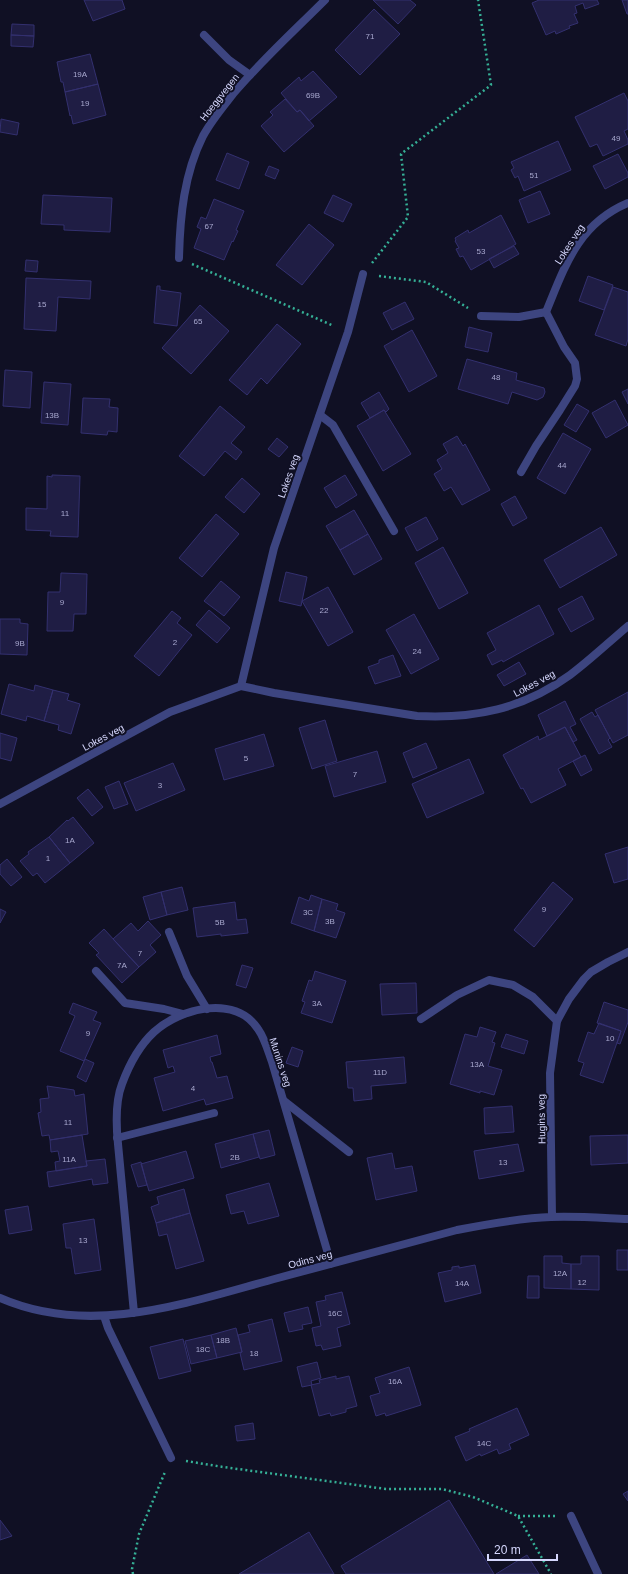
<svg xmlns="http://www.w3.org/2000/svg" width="628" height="1574" font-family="Helvetica,sans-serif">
  <rect width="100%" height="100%" fill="#101024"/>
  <!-- building -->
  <path fill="#1f1d44" stroke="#33306f" d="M84,0H122L125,9L93,21Z
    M373,0H410L416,5L398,24Z
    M539,0H597L599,4L585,9L583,3L575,6L577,13L574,14L578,23L569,26L570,28L556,34L555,31L546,35L532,3Z
    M622,0H628V14H627Z
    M374,9L400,34L360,75L335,50Z
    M12,24L34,25V36L11,35Z
    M11,35L34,36L33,47L11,46Z
    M90,54L98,84L65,92L63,82H61L57,62Z
    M313,71L337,97L309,121L300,110L297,112L281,93L299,77L301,81Z
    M98,84L106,115L73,124L71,115L70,116L65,92Z
    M624,93L628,101V129L624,131L628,140V144L603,156L597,144L590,147L575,117Z
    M285,99L297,112L300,110L314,126L284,152L261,126L273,115L270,112Z
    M1,119L19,123L17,135L0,132Z
    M558,141L571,170L524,191L518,176L515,178L511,170L514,168L511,162Z
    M227,153L249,162L239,189L216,180Z
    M618,154L628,173V177L605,189L593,166Z
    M269,166L279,170L275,179L265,175Z
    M540,191L550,214L528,223L519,200Z
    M43,195L112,198L110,232L64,230V225L41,224Z
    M333,195L352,204L343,222L324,213Z
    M214,199L244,211L236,230L238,231L233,242L232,241L224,260L194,248L201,229L197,227L201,217L206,219Z
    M501,215L516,244L471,270L463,256L460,257L456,249L459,248L455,241L456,240L455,238L468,230L469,233Z
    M309,224L334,245L302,285L276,265Z
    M514,246L519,254L494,268L489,259Z
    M26,260L38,261L37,272L25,271Z
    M588,276L613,285L604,310L579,301Z
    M26,278L91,281L90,299L58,297L56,331L24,329Z
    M157,286H160V290L181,293L177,326L154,323Z
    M613,287L628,292V339L626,346L595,335Z
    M405,302L414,319L392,330L383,313Z
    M200,305L229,331L191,374L162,348Z
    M277,324L301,344L267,384L261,378L247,395L229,380Z
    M469,327L492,333L488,352L465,347Z
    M412,330L437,376L409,392L384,346Z
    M467,359L517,373L516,380L544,388L545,392L543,397L537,400L512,392L508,404L458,389Z
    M5,370L32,372L30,408L3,406Z
    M44,382L71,384L68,425L41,423Z
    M628,389V404L622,392Z
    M379,392L389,409L386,412L384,410L370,418L361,403Z
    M83,398L110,399L109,407L118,408L117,432L108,431L107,435L81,433Z
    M615,400L628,425L606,438L592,413Z
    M577,404L589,411L576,432L564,425Z
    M220,406L245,427L231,443L242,452L236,460L225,451L204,476L179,456Z
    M384,410L411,454L383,471L357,426Z
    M563,433L591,449L565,494L537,478Z
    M457,436L463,446L465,444L490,490L462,505L451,487L444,491L434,474L442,469L437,460L448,453L443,444Z
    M277,438L288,447L279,457L268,449Z
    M52,475L80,476L78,537L50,536L51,531L26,530V508L47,509V476L52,477Z
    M345,475L357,495L336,508L324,488Z
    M242,478L260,494L244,513L225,497Z
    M515,496L527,518L513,526L501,504Z
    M354,510L368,534L340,550L326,526Z
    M216,514L239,534L202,577L179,558Z
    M426,517L438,539L417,551L405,528Z
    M601,527L617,555L560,588L544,560Z
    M368,534L382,559L354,575L340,550Z
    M443,547L468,593L439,609L415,563Z
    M286,572L307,577L301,606L279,601Z
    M61,573L87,574L86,614H74L73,631H47L48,592H60Z
    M221,581L240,597L224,616L204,601Z
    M328,587L353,632L328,646L302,601Z
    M582,596L594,619L571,632L558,609Z
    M539,605L554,634L503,662L502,660L492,665L487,655L496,650L487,633Z
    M209,610L230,628L217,643L196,625Z
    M172,611L181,618L177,623L192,635L159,676L134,656Z
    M414,614L439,659L411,674L386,630Z
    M0,619H20V623L28,624L27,655L0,654Z
    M393,655L401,676L375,684L368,667L379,663V660Z
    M519,662L526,674L504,686L497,675Z
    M9,684L34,691L35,685L53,690L44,721L27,716L26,721L1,714Z
    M53,690L69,694L67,700L80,704L71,734L58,730L59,725L44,721Z
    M628,692V735L613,743L595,710Z
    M565,701L576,724L570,727L577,740L573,742L565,727L547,736L538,715Z
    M592,712L595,717L598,715L610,738L608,740L612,747L599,754L580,719Z
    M325,720L337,761L312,769L299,728Z
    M565,727L581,757L558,769L566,785L531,803L523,788L521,789L503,755L538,736L539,740Z
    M0,733L17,738L11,761L0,758Z
    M264,734L274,766L224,780L215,749Z
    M426,743L437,768L413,778L403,753Z
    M377,751L386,782L334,797L325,766Z
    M585,755L592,770L581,776L573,761Z
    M469,759L484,793L427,818L412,784Z
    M173,763L185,790L136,811L124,783Z
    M119,781L128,804L114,809L105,787Z
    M88,789L103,807L92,816L77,798Z
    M73,817L94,843L70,863L49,837L67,820L68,821Z
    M49,837L70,863L45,883L37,873L33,876L20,861L29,854L28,852Z
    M628,847V879L614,883L605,854Z
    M7,859L22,877L11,886L0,874V865Z
    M553,882L573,899L534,947L514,930Z
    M182,887L188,910L167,915L161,892Z
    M161,892L167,915L150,920L143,897Z
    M311,895L322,899L314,931L291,923L299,897L309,901Z
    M322,899L338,904L336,910L345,913L336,938L314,931Z
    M235,902L237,920L246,919L248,933L221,936V934L197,937L193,908Z
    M0,909L6,912L0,923Z
    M148,921L161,935L150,945L156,952L139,967L113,939L131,923L138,931Z
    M104,929L139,967L122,983L96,955L99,953L89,943Z
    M242,965L253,968L246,988L236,985Z
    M315,971L346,981L332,1023L301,1013L305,1002L302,1001L309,980L312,981Z
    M416,983L417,1013L382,1015L380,984Z
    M604,1002L628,1010V1022L620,1044L617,1043L621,1031L597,1023Z
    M73,1003L97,1012L93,1020L101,1023L84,1061L60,1051L75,1016L69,1013Z
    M599,1023L621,1031L603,1083L580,1075L584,1063L578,1061L588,1032L594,1034Z
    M480,1027L496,1032L492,1042L495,1043L488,1066L502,1070L494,1095L480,1091V1093L450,1084L465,1034L477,1037Z
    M506,1034L528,1041L524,1054L501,1047Z
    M217,1035L221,1054L210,1057L211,1062H212L217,1078L227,1076L233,1098L206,1105L204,1099L163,1111L154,1078L175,1072L173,1066L168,1068L163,1050Z
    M292,1047L303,1051L298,1067L286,1063Z
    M404,1057L406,1083L371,1086L372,1099L354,1101L353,1088H348L346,1062Z
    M85,1059L94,1063L86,1082L77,1077Z
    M47,1086L74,1090L75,1096L84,1094L88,1134L50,1140L49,1135L42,1136L38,1113L41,1112L40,1099L49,1098Z
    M512,1106L514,1132L485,1134L484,1108Z
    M269,1130L275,1155L260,1159L253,1134Z
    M253,1134L259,1157L221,1168L215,1144Z
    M82,1135L87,1166L56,1171L55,1162L60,1161L58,1151L51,1152L50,1140Z
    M628,1135V1163L591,1165L590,1136Z
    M518,1144L524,1171L479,1179L474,1151Z
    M186,1151L194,1178L149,1191L141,1164Z
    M392,1153L395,1169L412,1166L417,1191L376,1200L367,1158Z
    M105,1159L108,1183L93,1185L92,1179L49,1187L47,1172L87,1166L86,1161Z
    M141,1162L147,1185L138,1187L131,1165Z
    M269,1183L279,1216L248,1224L244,1211L231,1214L226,1195Z
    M184,1189L190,1213L156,1223L151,1207L159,1204L157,1197Z
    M28,1206L32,1230L9,1234L5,1210Z
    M190,1213L204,1261L176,1269L167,1234L159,1236L156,1223Z
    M94,1219L101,1270L75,1274L71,1248H66L63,1224Z
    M617,1250H628V1270H617Z
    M544,1256H562V1263L571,1264V1289L544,1288Z
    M581,1256H599V1290L571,1289V1264H581Z
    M475,1265L481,1293L445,1302L438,1273L452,1270V1267L459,1266V1268Z
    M528,1276H539V1298H527Z
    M342,1292L350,1324L337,1328L341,1346L323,1350L321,1345L316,1346L312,1328L321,1326L316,1302L326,1300L325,1296Z
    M308,1307L312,1323L302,1325L303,1329L289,1332L284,1313Z
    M272,1319L282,1361L244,1370L240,1353L242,1352L238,1335L250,1332L248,1325Z
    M236,1328L242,1352L217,1358L211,1335Z
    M211,1335L217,1358L191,1364L185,1341Z
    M183,1339L191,1371L159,1379L150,1347Z
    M317,1362L321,1378L311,1381L312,1385L302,1387L297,1367Z
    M409,1367L421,1405L386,1416L385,1413L376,1416L370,1396L380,1393L375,1378Z
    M336,1376V1379L349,1376L357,1406L346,1409V1412L331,1416L330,1413L319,1416L311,1385L320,1383L319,1380Z
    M517,1408L529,1435L509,1444L511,1449L499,1454L497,1449L481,1456L480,1454L466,1461L455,1437L470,1431L469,1429Z
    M253,1423L255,1439L237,1441L235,1426Z
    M628,1491V1501L623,1494Z
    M449,1500L494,1574H346L341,1566Z
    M0,1520L12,1536L0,1540Z
    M309,1532L334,1574H239Z
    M527,1555L539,1574H496Z"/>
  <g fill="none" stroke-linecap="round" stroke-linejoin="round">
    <!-- path -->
    <path stroke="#35b096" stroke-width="2.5" stroke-dasharray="2 3" stroke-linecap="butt" d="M372,263L408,217L401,154L491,85L478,0
      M192,264L334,326
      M379,276L426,282L468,308
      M186,1461L223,1467L386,1489H442L473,1497L518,1516L551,1574
      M518,1516H557
      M133,1574L132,1569L139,1534L165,1472"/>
    <!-- service -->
    <path stroke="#3d4580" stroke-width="8" d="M204,35L229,60L250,75
      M481,316L519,317L546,312L564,347L575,363L577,379L575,386L560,410L536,446L521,472
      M320,415L333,425L394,531
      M169,932L187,976L207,1009
      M96,971L125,1003L164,1009L183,1014
      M421,1019L457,995L489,980L513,985L533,997L557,1021
      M284,1101L349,1152
      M117,1138L214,1113
      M104,1316L108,1328L171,1458
      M571,1516L598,1574"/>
    <!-- minor -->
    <path stroke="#3d4580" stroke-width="8" d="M179,258C180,216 184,174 203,136C211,121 222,108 233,94C261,61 294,31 325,0
      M546,312C565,266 578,224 628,203
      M241,686L274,548L348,332L363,274
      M0,804L170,712L241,686L274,693L417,716C474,719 523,709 570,675C590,660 609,642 628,626
      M552,1217L550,1073L557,1021L569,999L584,979L591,972L608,962L628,952
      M0,1298C91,1338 189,1302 278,1278C338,1262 398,1246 457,1230C488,1224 520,1218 551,1217C577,1216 603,1218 628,1219
      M134,1313L118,1144C116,1124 115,1102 122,1084C129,1065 140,1045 154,1032C180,1008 235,994 258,1029C265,1039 268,1051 272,1062L331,1264"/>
  </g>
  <g text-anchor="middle" stroke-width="4" stroke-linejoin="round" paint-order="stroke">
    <!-- number labels -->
    <g font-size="8" fill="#a8a8cf">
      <text x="370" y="39">71</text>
      <text x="80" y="77">19A</text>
      <text x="313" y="98">69B</text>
      <text x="85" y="106">19</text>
      <text x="616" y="141">49</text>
      <text x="534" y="178">51</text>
      <text x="209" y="229">67</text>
      <text x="481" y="254">53</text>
      <text x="42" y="307">15</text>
      <text x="198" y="324">65</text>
      <text x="496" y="380">48</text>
      <text x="52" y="418">13B</text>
      <text x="562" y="468">44</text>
      <text x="65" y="516">11</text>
      <text x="62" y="605">9</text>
      <text x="324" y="613">22</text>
      <text x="175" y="645">2</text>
      <text x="20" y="646">9B</text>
      <text x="417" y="654">24</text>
      <text x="246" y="761">5</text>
      <text x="355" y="777">7</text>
      <text x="160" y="788">3</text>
      <text x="70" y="843">1A</text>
      <text x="48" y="861">1</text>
      <text x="544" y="912">9</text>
      <text x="308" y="915">3C</text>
      <text x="330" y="924">3B</text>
      <text x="220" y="925">5B</text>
      <text x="140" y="956">7</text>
      <text x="122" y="968">7A</text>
      <text x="317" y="1006">3A</text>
      <text x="88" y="1036">9</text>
      <text x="610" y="1041">10</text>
      <text x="477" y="1067">13A</text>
      <text x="380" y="1075">11D</text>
      <text x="193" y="1091">4</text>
      <text x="68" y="1125">11</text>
      <text x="235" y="1160">2B</text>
      <text x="69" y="1162">11A</text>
      <text x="503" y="1165">13</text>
      <text x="83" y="1243">13</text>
      <text x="560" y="1276">12A</text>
      <text x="582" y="1285">12</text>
      <text x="462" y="1286">14A</text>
      <text x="335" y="1316">16C</text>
      <text x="223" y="1343">18B</text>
      <text x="203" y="1352">18C</text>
      <text x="254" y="1356">18</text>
      <text x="395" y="1384">16A</text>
      <text x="484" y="1446">14C</text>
    </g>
    <!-- street labels -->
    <g font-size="10" fill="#d5d7fd" stroke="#101024">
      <text transform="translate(219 97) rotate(-52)" y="4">Hoeggvegen</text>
      <text transform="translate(569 244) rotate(-57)" y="4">Lokes veg</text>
      <text transform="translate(288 476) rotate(-71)" y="4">Lokes veg</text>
      <text transform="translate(534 683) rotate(-28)" y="4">Lokes veg</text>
      <text transform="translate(103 737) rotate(-28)" y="4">Lokes veg</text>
      <text transform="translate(281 1062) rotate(72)" y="4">Munins veg</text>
      <text transform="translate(541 1119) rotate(-91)" y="4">Hugins veg</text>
      <text transform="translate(310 1259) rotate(-15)" y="4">Odins veg</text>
    </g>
  </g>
  <!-- scale -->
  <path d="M488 1554v6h69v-6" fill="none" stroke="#d5d7fd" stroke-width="2"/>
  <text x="494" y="1554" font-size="12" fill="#d5d7fd" stroke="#101024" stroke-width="3" paint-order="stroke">20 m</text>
</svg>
